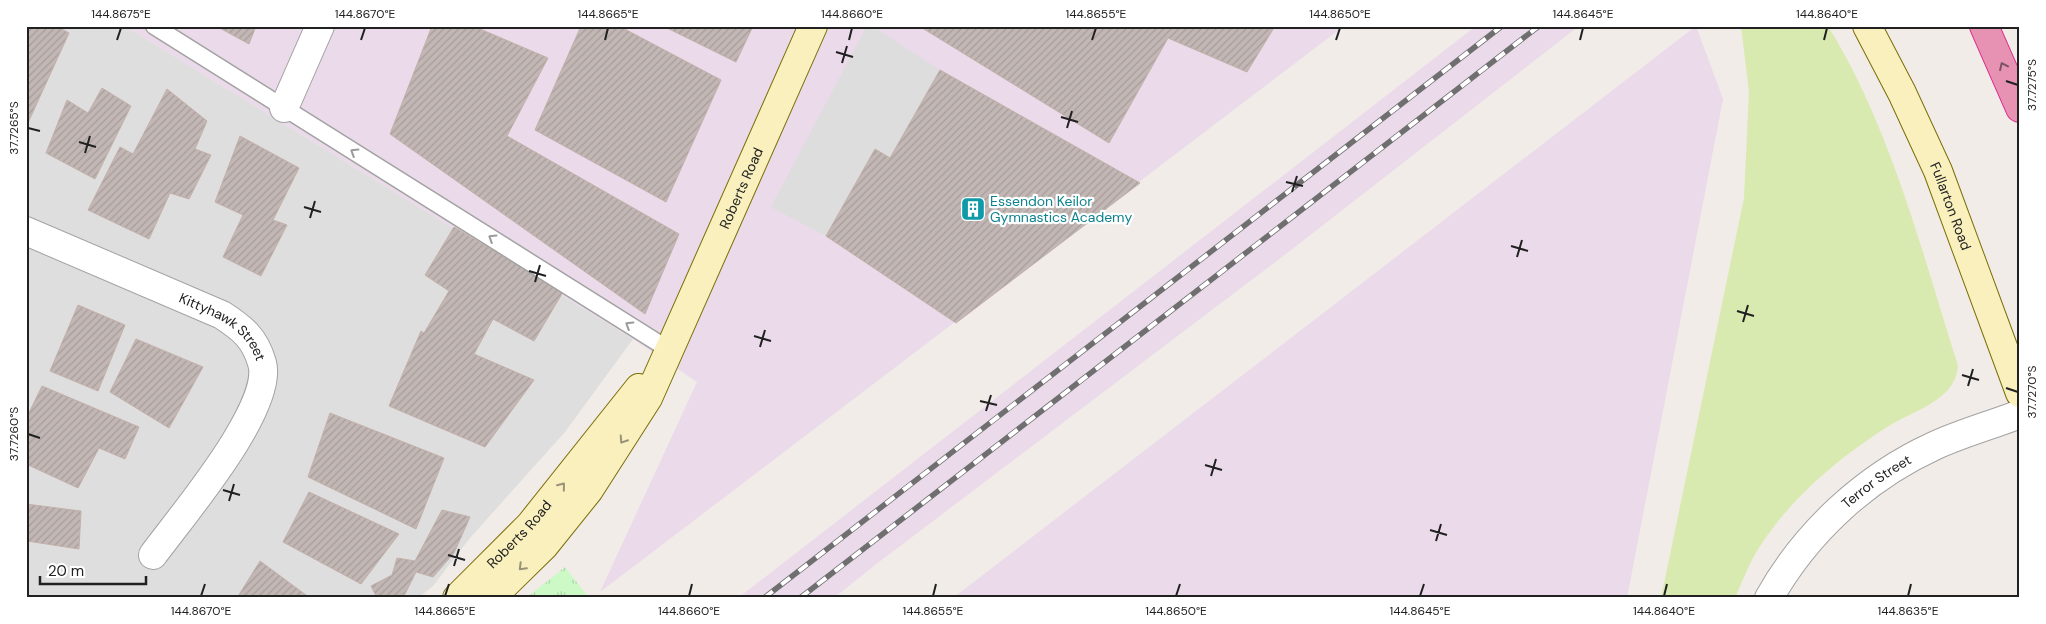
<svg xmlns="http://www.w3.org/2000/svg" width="2046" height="624" font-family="'DM Sans',sans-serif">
  <defs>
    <pattern id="park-tufts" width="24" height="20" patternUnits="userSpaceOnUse" patternTransform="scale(1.25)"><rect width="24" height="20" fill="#cdf9c7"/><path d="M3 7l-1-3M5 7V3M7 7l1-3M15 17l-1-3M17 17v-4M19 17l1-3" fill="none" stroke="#b0d5ab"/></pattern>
    <pattern id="building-hatch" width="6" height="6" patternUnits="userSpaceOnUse" patternTransform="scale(1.25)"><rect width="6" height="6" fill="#c2b7b4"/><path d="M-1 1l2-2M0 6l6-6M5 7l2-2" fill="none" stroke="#a69d9a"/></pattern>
  </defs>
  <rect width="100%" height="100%" fill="#f1ece8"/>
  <!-- residential -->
  <path fill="#dfdede" d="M26,26H125L633,339L565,432L470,538L433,586L418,598H26Z"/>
  <!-- industrial -->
  <path fill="#eadaea" d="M125,26H1344L600,592L697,382L633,339Z
    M1476,26H1579L1282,257L875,565L834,598H738Z
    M1696,26L1723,99L1627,598H953Z"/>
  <!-- grass -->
  <path fill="#d8eaaf" d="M1741,26H1828C1891,128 1922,252 1958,366C1955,401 1914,410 1887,427C1834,461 1786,502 1754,556C1747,569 1741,584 1735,598H1661L1744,198L1749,92Z"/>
  <!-- park -->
  <path fill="url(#park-tufts)" d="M565,567L589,598H526Z"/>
  <!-- parking -->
  <path fill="#ddd" d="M867,26H872L940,70L890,158L875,149L826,236L771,207Z"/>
  <!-- building -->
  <path fill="url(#building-hatch)" stroke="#c3b0aa" d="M26,26H56L69,33L27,125Z
    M216,26H256L249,44Z
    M432,26H473L548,58L507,136L679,234L645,314L390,134Z
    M581,26H619L721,80L666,202L535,130Z
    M663,26H753L736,62Z
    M919,26H1275L1247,72L1168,38L1109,143Z
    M940,70L1140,183L956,323L826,236L875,149L890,158Z
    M102,88L131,106L95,179L46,153L67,100L88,113Z
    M167,89L207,121L195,149L211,155L189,199L170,193L149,239L88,210L120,147L133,154Z
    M240,136L299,168L273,220L287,225L261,276L223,257L243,215L215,202Z
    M454,227L563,292L534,341L493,319L474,354L534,380L485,447L389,406L421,331L424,333L449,291L425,275Z
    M78,305L125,325L98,391L50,371Z
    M136,339L203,367L169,428L110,392Z
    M42,386L139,427L125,459L99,448L78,488L26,464V419Z
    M330,413L444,458L416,529L308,477Z
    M309,492L399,534L361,584L283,542Z
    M26,504L81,511L79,549L27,541Z
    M442,510L470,517L454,553L433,577L416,572L405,594L392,598H377L371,586L392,575L397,558L415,561Z
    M260,561L310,598H237Z"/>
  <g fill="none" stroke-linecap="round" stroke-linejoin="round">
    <defs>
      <path id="lane" d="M154,26L671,351"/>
      <g id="street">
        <path d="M284,108L320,26"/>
        <path id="s1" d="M26,231L222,315C242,328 255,338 262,363C275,407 180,518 153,555"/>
        <path id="s2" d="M1769,598C1806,532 1866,477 1934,446C1962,433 1992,425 2020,414"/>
      </g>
      <g id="secondary">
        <path id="s3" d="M1867,26L1902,93L1938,171L2020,393"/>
        <path id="s4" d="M457,598L530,525L639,388"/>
        <path id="s5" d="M491,598L544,546L589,490L648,398L813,26"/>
      </g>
      <path id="highway" d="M1984,26L2020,108"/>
    </defs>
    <!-- lane casing -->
    <use href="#lane" stroke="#a2a2a2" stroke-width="19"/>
    <!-- street casing -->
    <use href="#street" stroke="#a2a2a2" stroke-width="30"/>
    <!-- secondary casing -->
    <use href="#secondary" stroke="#7a6e06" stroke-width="30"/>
    <!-- highway casing -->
    <use href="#highway" stroke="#da2a8b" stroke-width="30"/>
    <!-- lane -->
    <use href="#lane" stroke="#fff" stroke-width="16"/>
    <!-- street -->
    <use href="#street" stroke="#fff" stroke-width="28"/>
    <!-- secondary -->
    <use href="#secondary" stroke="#f9f0be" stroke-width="28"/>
    <!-- highway -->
    <use href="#highway" stroke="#e791b3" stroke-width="28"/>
    <defs>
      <path id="rail" d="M764,598L1502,26
        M800,598L1539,26"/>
    </defs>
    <!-- rail casing -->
    <use href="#rail" stroke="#6f6f6f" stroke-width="5.5"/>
    <!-- rail -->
    <use href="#rail" stroke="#fff" stroke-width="4" stroke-dasharray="11" stroke-linecap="butt"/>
  </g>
  <!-- one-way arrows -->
  <defs><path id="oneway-chevron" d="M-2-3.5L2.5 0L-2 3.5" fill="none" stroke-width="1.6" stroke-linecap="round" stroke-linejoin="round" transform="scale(1.25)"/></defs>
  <use stroke="#7a5363" href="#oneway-chevron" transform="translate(2003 66) rotate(-115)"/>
  <g stroke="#9b9b9b">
    <use href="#oneway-chevron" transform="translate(354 152) rotate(-148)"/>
    <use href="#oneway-chevron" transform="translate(492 238) rotate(-148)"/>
    <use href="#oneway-chevron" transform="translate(629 325) rotate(-148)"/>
  </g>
  <g stroke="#989377">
    <use href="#oneway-chevron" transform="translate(623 440) rotate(123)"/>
    <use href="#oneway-chevron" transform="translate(562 486) rotate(-51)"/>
    <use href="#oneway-chevron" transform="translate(522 567) rotate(135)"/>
  </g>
  <!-- ticks -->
  <path fill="none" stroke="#212121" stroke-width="2" d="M117,40L121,28M361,40L365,28M605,40L608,28M849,40L852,28M1092,40L1096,28M1336,40L1340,28M1580,40L1583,28M1824,40L1827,28M836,52L853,57M842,63L847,46M2006,81L2018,85M1061,117L1078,122M28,128L40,131M1067,128L1072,111M79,142L96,147M85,153L90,136M1286,182L1303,186M1292,192L1297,176M304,207L321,212M310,218L315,201M1511,246L1528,251M1517,257L1522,240M529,271L546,276M535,282L540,265M1737,311L1754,316M1743,322L1748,305M754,336L771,341M760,347L765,330M1962,375L1979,380M1968,386L1973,369M2006,388L2018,392M980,401L997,405M986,411L991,395M28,434L40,438M1205,465L1222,470M1211,476L1216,459M223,490L240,495M229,501L234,484M1430,530L1447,535M1436,541L1441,524M448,555L465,560M454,566L459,549M201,596L205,584M445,596L449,584M689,596L692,584M933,596L936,584M1176,596L1180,584M1420,596L1424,584M1664,596L1667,584M1908,596L1911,584"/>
  <!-- icons -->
  <defs>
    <symbol id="building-square" viewBox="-11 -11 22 22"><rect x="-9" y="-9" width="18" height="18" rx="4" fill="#0f9aa8" stroke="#fff"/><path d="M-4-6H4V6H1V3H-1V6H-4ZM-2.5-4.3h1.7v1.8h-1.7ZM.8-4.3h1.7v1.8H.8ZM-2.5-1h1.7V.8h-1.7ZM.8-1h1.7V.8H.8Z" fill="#fff"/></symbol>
  </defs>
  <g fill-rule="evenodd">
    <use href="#building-square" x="959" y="195" width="28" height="28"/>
  </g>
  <g text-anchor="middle" stroke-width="4.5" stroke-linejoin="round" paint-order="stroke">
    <!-- street labels -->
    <g font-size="14" fill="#212121" stroke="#fff">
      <text dy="5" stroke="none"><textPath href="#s5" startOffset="485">Roberts Road</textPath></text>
      <text dy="5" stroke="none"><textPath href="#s3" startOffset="199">Fullarton Road</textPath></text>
      <text dy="5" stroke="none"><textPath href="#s1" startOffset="221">Kittyhawk Street</textPath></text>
      <text dy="5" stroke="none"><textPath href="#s2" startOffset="160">Terror Street</textPath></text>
      <text dy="5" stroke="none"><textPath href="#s4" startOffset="89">Roberts Road</textPath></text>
    </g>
    <!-- culture labels -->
    <g font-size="14" fill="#0d838f" stroke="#fff" text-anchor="start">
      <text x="990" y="206">Essendon Keilor<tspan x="990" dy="16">Gymnastics Academy</tspan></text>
    </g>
  </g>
  <!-- border -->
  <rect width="2046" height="624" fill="none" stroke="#ffffff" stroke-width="55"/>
  <!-- scale -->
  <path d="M40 576v8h106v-8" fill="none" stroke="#212121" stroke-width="2.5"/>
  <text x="48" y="576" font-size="15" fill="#212121" stroke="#ffffff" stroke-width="4" paint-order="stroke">20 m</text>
  <rect x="28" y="28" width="1990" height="568" fill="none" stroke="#212121" stroke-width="2"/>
  <g font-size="12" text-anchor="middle" fill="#212121">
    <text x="121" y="18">144.8675°E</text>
    <text x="365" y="18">144.8670°E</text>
    <text x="608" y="18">144.8665°E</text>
    <text x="852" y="18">144.8660°E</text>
    <text x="1096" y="18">144.8655°E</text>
    <text x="1340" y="18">144.8650°E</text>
    <text x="1583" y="18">144.8645°E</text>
    <text x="1827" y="18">144.8640°E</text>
    <text transform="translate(2032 85) rotate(-90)" y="4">37.7275°S</text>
    <text transform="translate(14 128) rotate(-90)" y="4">37.7265°S</text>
    <text transform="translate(2032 392) rotate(-90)" y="4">37.7270°S</text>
    <text transform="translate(14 434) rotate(-90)" y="4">37.7260°S</text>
    <text x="201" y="615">144.8670°E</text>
    <text x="445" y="615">144.8665°E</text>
    <text x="689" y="615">144.8660°E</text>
    <text x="933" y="615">144.8655°E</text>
    <text x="1176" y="615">144.8650°E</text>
    <text x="1420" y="615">144.8645°E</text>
    <text x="1664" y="615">144.8640°E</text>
    <text x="1908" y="615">144.8635°E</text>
  </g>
</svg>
